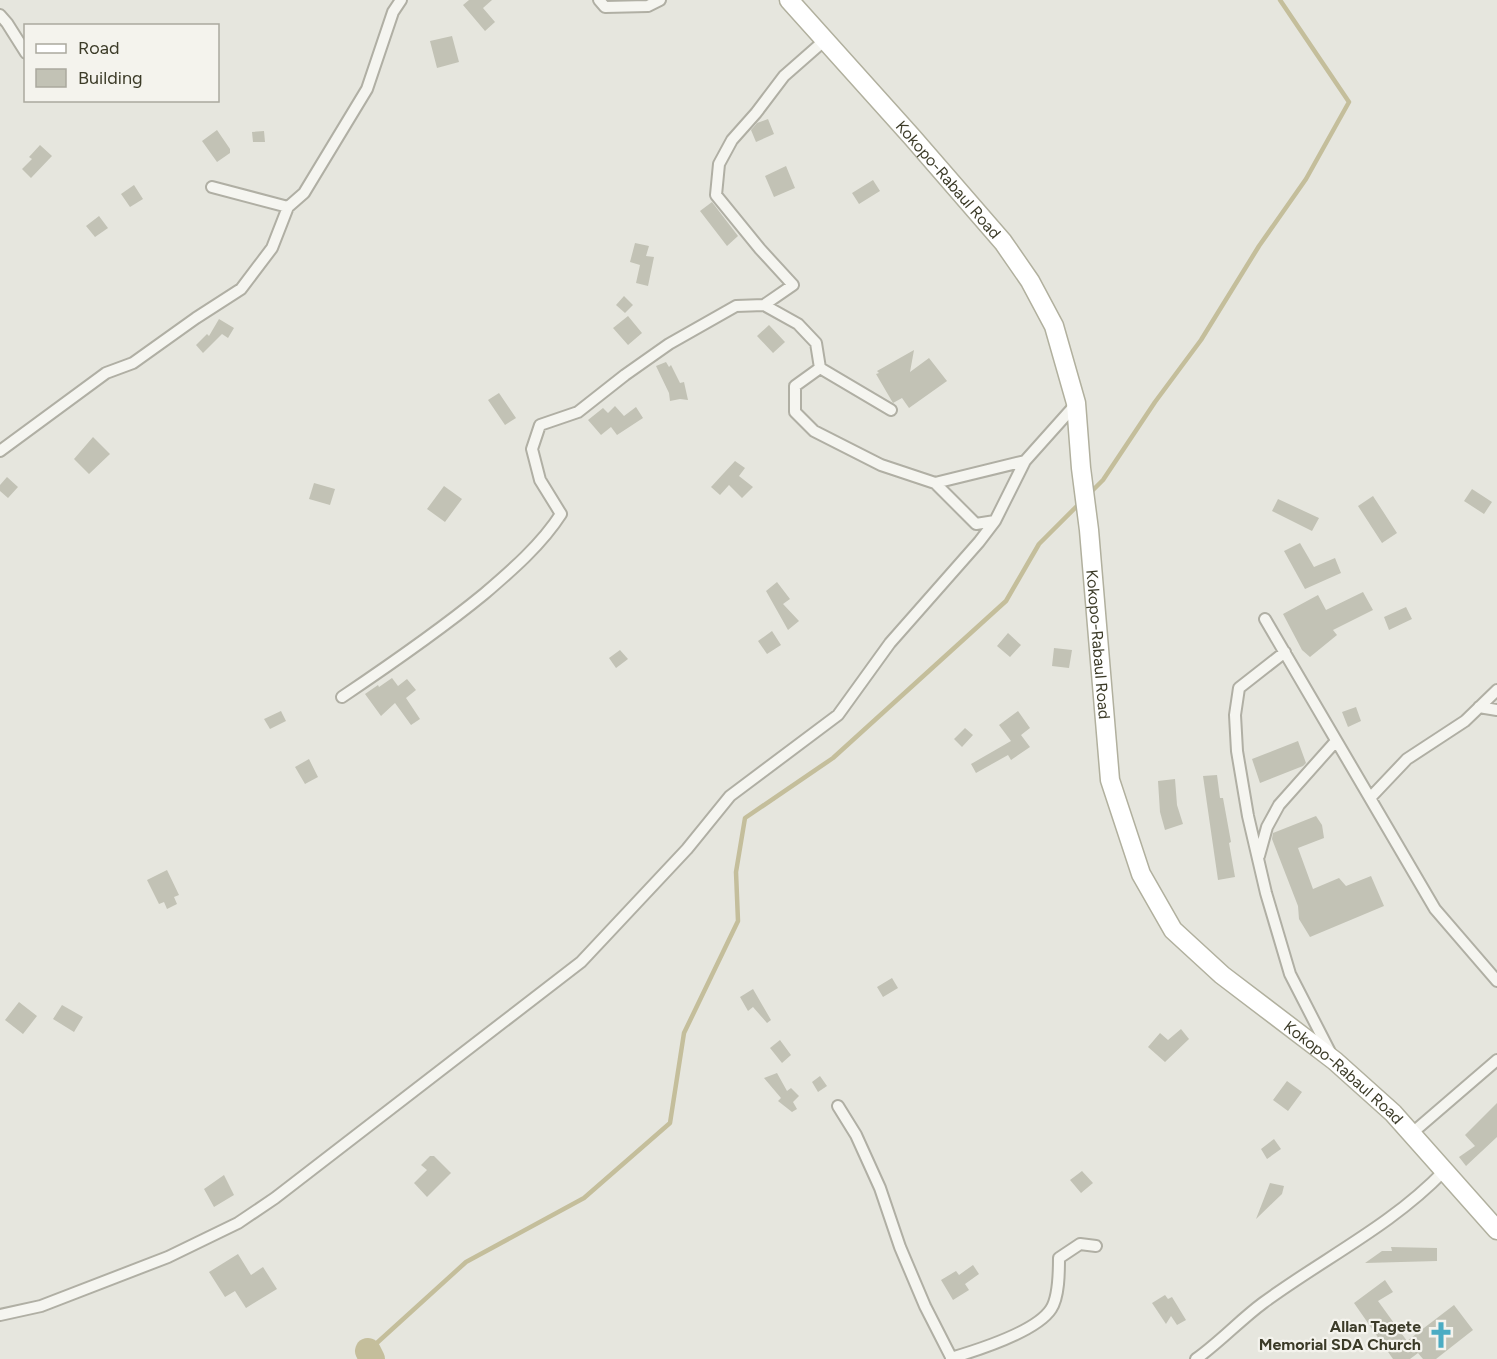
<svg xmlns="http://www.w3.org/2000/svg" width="1497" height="1359" font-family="Figtree,sans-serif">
  <rect width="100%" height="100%" fill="#e6e6de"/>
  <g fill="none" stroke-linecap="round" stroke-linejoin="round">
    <!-- stream -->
    <path stroke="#c4be9b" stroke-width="4.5" d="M1090,493L1103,480L1155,402L1201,340L1259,246L1306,179L1349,102L1280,0
      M363,1359L368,1351L466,1262L584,1198L670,1123L684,1033L738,921L736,872L745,818L833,758L1006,601L1039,544L1080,503"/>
    <!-- river -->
    <path stroke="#c4be9b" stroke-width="26" d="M368,1351L372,1359"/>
  </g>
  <!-- building -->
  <path fill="#c2c2b5" d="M469,0H492L483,8L495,22L485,31L463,5Z
    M452,36L459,62L437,68L430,41Z
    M768,119L774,134L756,142L751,130L757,123Z
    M217,130L230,149V153L217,162L202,141Z
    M264,131L265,142H253L252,132Z
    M40,145L52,156L31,178L22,169L32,159L29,157Z
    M786,166L795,188L774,197L765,176Z
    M873,180L880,191L859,204L852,193Z
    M134,185L143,199L130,207L121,194Z
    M712,202L738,236L727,246L700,211Z
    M99,216L108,228L95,237L86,226Z
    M635,243L649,246L646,256L654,257L648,286L636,283L640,265L630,262Z
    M624,296L633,305L625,313L616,305Z
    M628,316L642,333L628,345L613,328Z
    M219,319L234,328L228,338L222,334L203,353L196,345L207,334L209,336Z
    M769,325L785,342L773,353L757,336Z
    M914,350L910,372L929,358L947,381L909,408L902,398L893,403L876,374L879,373L877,371Z
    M666,362L669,367L671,365L680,383L684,382L688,400L680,399L670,401L669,393L656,366Z
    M499,393L516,418L505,425L488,400Z
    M615,406L624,416L636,407L643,418L617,435L611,427L601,435L588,420L603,408L608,413Z
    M93,437L110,454L89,474L74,459Z
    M735,461L745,468L739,476L753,487L742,498L729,485L720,495L711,487Z
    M7,477L18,487L8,498L0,491V485Z
    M314,483L335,489L330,505L309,499Z
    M444,486L462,499L445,522L427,509Z
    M1472,489L1492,502L1484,514L1464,501Z
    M1373,496L1397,533L1382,543L1358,506Z
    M1278,499L1319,518L1312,531L1272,511Z
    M1300,543L1314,567L1335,558L1341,573L1305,589L1284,551Z
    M777,582L790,599L783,604L799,621L788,630L766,591Z
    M1363,592L1373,610L1333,630L1337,635L1310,657L1302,650L1283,614L1318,595L1326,610Z
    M1406,607L1412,619L1389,630L1384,617Z
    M772,631L781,645L767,654L758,641Z
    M1008,633L1021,645L1010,657L997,646Z
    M1054,648L1072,650L1069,668L1052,666Z
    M620,650L628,659L616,668L609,658Z
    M392,678L398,686L407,679L416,690L406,698L420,719L411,725L395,703L381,716L365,694L378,685L379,687Z
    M1356,707L1361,721L1348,727L1342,712Z
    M281,711L286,721L270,729L264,719Z
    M1018,711L1030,728L1021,735L1030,747L1011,760L1008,755L976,773L971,764L1011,741L999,725Z
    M965,728L973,735L962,747L954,739Z
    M1298,741L1306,763L1303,766L1260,783L1252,759Z
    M309,759L318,777L305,784L295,767Z
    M1217,775L1220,798H1223L1231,842L1229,843L1235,877L1218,880L1203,776Z
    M1175,779L1177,805L1183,824L1165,830L1160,812L1158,781Z
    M1316,816L1322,825L1324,838L1298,848L1313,889L1339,878L1346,886L1371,876L1384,906L1310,937L1299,919L1298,906L1272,839L1273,833Z
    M167,870L179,895L174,897L177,904L167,909L164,902L159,904L147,880Z
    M892,978L898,988L883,997L877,987Z
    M753,989L771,1020L767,1023L753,1007L748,1011L740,997Z
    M19,1002L37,1016L23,1034L5,1020Z
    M62,1005L83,1017L74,1032L53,1019Z
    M1181,1029L1189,1039L1165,1062L1148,1047L1160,1033L1168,1040Z
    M780,1040L791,1055L782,1063L770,1048Z
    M777,1073L787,1091L791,1088L799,1096L793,1102L797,1109L792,1112L778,1101L781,1098L764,1078Z
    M820,1076L827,1086L818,1092L812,1082Z
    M1287,1081L1302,1092L1288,1111L1273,1100Z
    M1497,1103V1137L1466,1166L1459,1157L1475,1146L1465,1135Z
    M1274,1139L1281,1149L1267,1159L1261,1149Z
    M430,1156H434L451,1173L427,1197L414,1183L427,1170L421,1165Z
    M1082,1171L1093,1183L1081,1193L1070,1180Z
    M224,1175L234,1195L214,1207L204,1189Z
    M1270,1183L1284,1186L1282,1194L1256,1219Z
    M1391,1247L1437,1248V1261L1365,1263L1382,1251H1392Z
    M238,1254L251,1275L263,1267L277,1289L246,1308L235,1291L225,1297L209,1272Z
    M973,1265L979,1274L965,1284L969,1290L953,1300L941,1280L956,1271L959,1275Z
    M1385,1280L1393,1292L1378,1301L1407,1341L1454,1305L1473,1330L1436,1359H1423L1418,1353L1410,1359H1393L1354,1303Z
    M1165,1295L1168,1299L1172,1297L1186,1320L1177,1325L1171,1316L1166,1324L1152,1303Z"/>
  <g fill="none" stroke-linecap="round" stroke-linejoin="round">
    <defs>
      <path id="street" d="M599,0L605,7L648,6L660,0
        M0,15L7,23L26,53
        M212,187L288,207L304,193L367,89L393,12L401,0
        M764,305L793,285L760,249L716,195L719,164L732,140L756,113L784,76L825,40
        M820,368L891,410
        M0,451L106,373L133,363L196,318L241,289L272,248L288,207
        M935,483L1025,461
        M1265,619L1435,909L1497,981
        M1285,652L1239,688L1235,715L1237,751L1248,816L1266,893L1290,974L1331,1054
        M342,697C391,664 439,631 484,594C512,570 541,545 561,514L540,480L532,449L540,425L578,412L625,375L669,344L736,306L764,305L798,324L816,343L820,368L795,386V412L814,431L881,465L935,483L976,524L995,521L1025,461L1076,404
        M1479,707L1497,710
        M1370,798L1407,759L1465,721L1497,690
        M1259,856L1267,827L1279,805L1336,741
        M838,1106L856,1135L880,1188L900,1247L925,1306L952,1359
        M1411,1134L1497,1060
        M0,1315L41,1306L168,1257L238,1223L275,1198L581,962L687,849L730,796L838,715L890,643L979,542L995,521
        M951,1358C978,1350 1036,1332 1051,1309C1059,1297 1059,1272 1059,1258L1080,1244L1096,1246
        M1196,1359C1220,1342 1240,1320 1263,1303C1324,1258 1391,1226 1444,1171"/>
      <g id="primary">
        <path id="s1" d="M789,0L912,137L1003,242L1030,281L1054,326L1076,403L1081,468L1089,530L1110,780L1141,874L1173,930L1222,975L1335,1061L1393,1113L1497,1230"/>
      </g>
    </defs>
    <!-- street casing -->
    <use href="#street" stroke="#b0afa4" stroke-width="14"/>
    <!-- primary casing -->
    <use href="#primary" stroke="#b1b09e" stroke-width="21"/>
    <!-- street -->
    <use href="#street" stroke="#f5f5f0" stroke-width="10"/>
    <!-- primary -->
    <use href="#primary" stroke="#fff" stroke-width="18"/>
  </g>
  <!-- icons -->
  <defs>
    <symbol id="church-bare" viewBox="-9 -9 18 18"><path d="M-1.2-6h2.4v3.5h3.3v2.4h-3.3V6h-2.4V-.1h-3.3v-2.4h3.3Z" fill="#4bacc3" stroke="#f4f3ed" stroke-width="2.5" paint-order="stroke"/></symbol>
  </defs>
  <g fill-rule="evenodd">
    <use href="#church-bare" x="1422" y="1316" width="38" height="38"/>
  </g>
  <g text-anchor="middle" stroke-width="4.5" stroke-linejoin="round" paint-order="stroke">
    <!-- street labels -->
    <g font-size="16" fill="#3c3b28" stroke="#f4f3ed">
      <text dy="6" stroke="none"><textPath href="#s1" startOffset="240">Kokopo-Rabaul Road</textPath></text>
      <text dy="6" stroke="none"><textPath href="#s1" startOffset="744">Kokopo-Rabaul Road</textPath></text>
      <text dy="6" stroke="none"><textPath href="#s1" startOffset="1266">Kokopo-Rabaul Road</textPath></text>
    </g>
    <!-- poi labels -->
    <g font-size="16" font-weight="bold" fill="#3c3b28" stroke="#f4f3ed" text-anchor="end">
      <text x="1421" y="1332">Allan Tagete<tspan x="1421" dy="18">Memorial SDA Church</tspan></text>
    </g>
  </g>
  <!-- legend -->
  <rect x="24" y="24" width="195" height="78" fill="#f4f3ed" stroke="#aaa99e" stroke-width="1.5"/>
  <rect x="36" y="44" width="30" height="9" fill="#ffffff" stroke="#aaa99e" stroke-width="1.5"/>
  <text x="78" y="54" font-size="18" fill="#3c3b28">Road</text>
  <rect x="36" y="69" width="30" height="18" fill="#c2c2b5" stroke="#aaa99e" stroke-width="1.5"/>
  <text x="78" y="84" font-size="18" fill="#3c3b28">Building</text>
</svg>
